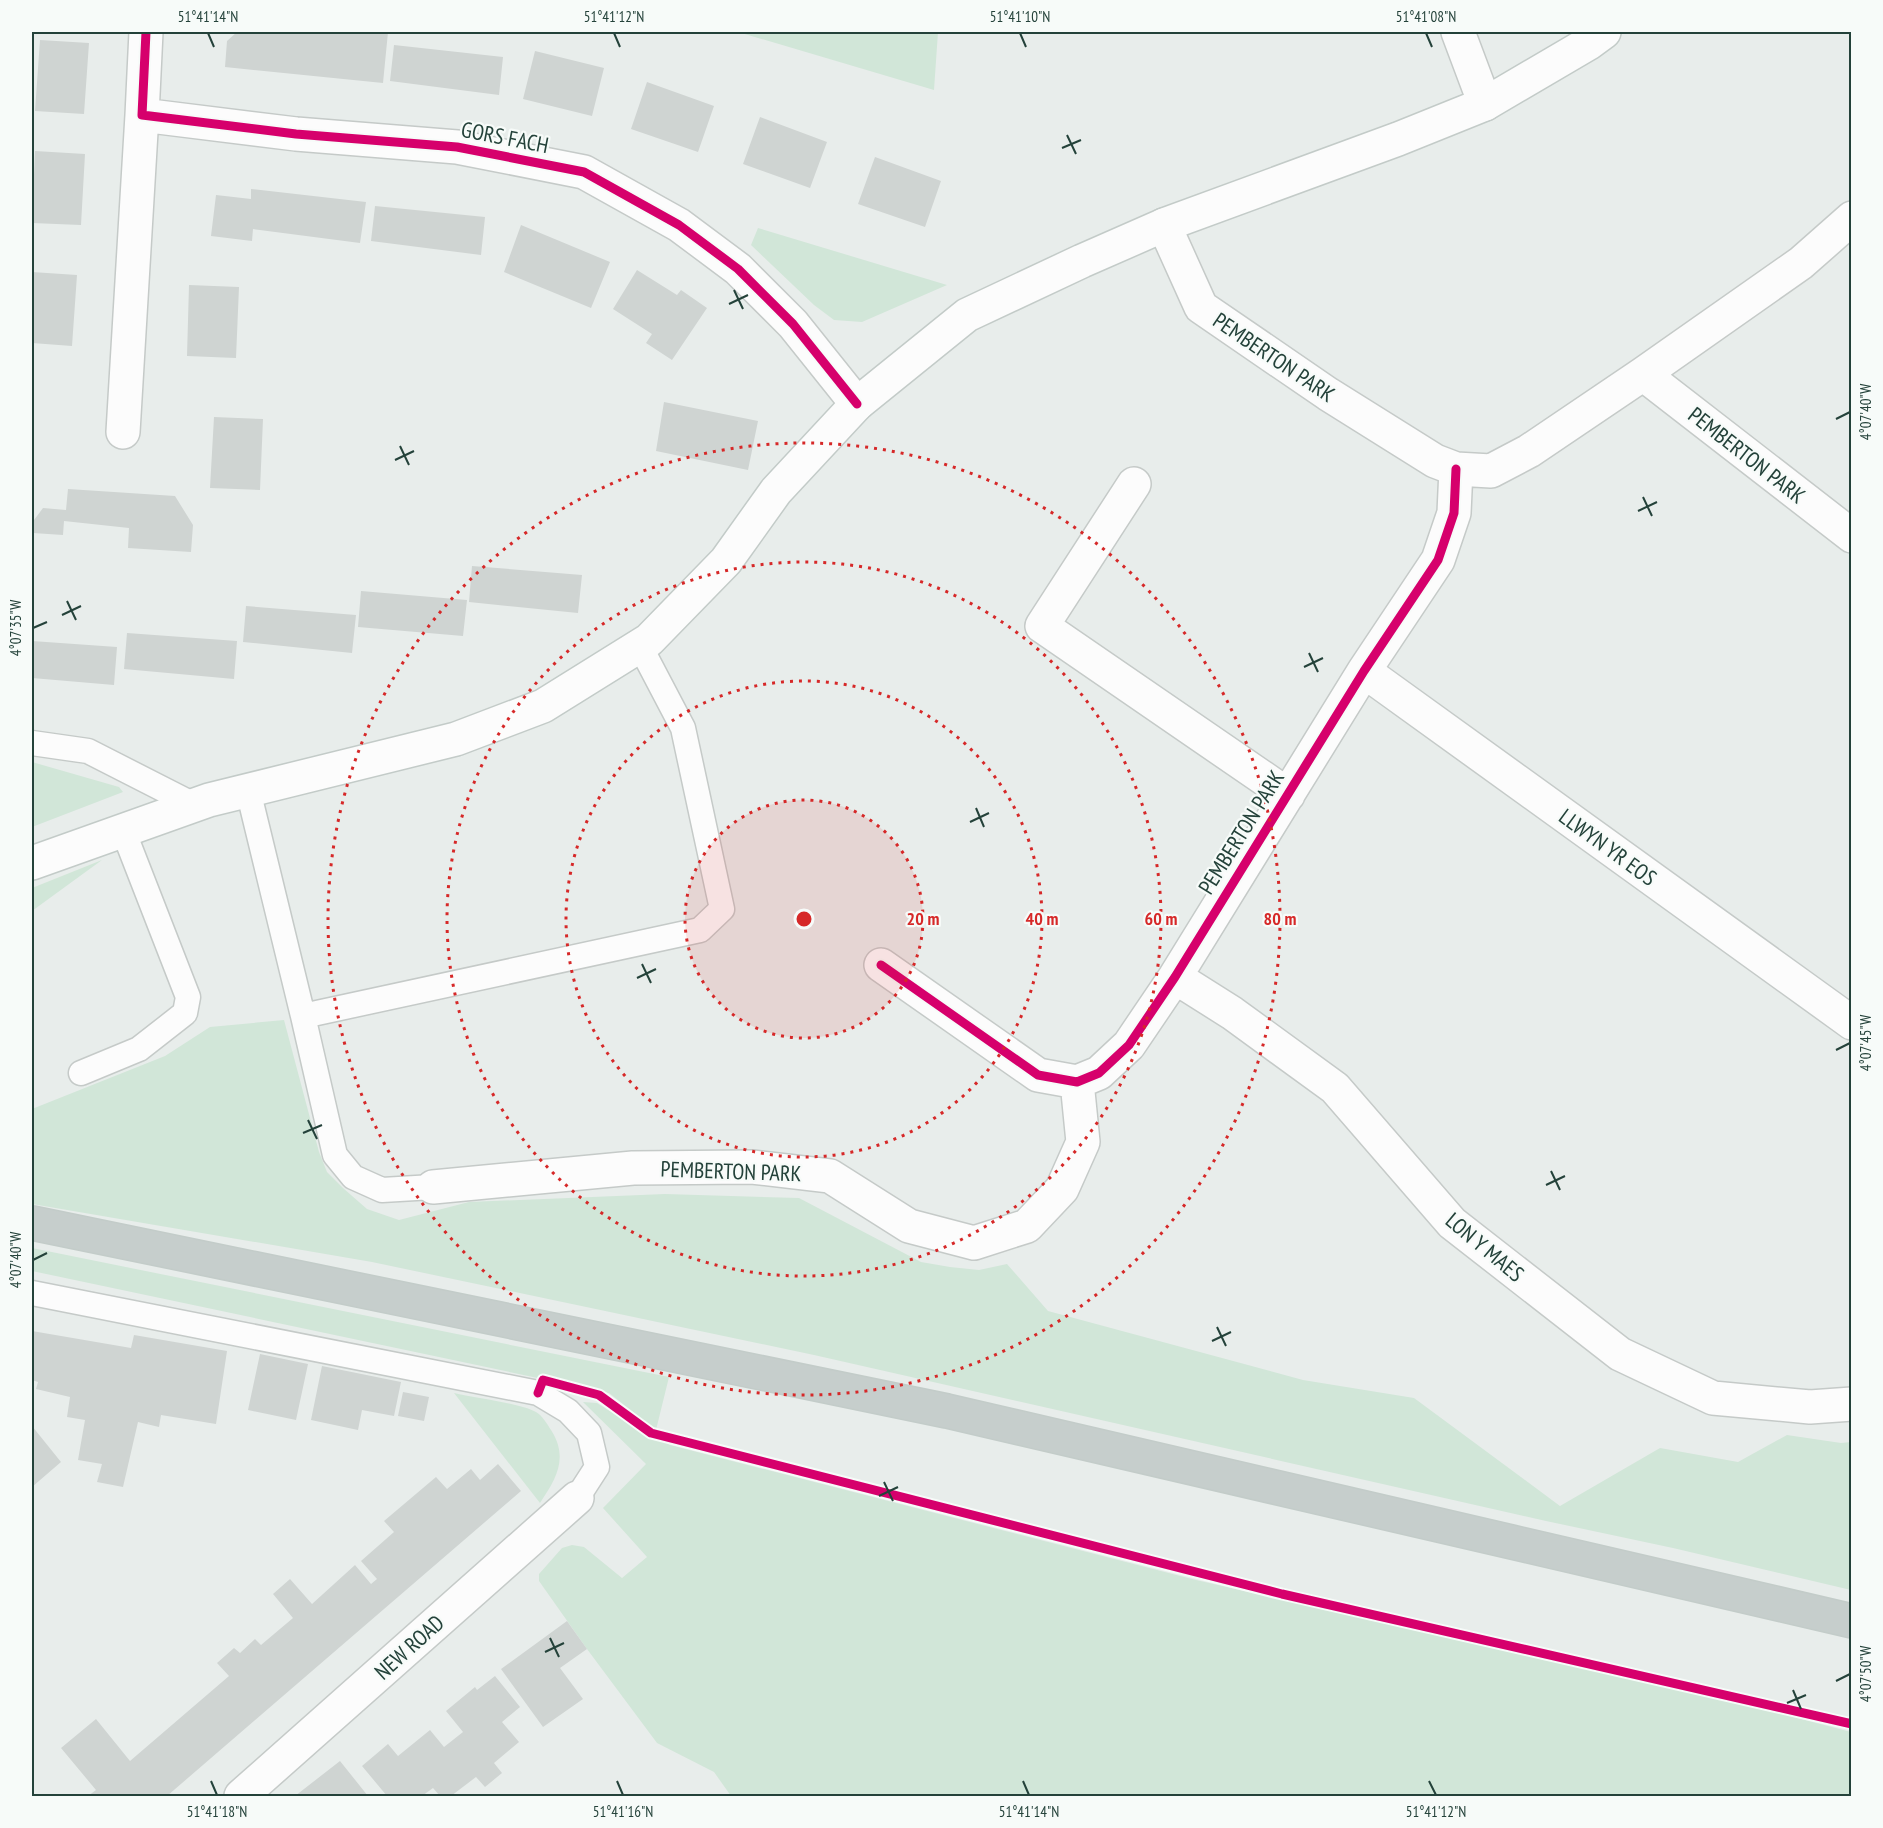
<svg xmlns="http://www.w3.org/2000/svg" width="1883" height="1828" font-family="'PT Sans Narrow',sans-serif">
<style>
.green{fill:#d1e6d8}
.building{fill:#cfd4d2}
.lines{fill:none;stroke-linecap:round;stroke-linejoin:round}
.service-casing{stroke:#c5cac8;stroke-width:27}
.minor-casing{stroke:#c5cac8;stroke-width:36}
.secondary-casing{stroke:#c3cbc8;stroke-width:36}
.trunk-casing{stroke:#c3ccc9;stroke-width:36}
.service{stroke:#fcfcfc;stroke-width:24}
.minor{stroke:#fcfcfc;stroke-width:33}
.secondary{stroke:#fcfcfc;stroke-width:33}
.trunk{stroke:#c6cecc;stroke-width:33}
.cycleway-casing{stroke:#f7fbf9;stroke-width:13}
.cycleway{stroke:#d6006c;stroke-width:9}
.ticks{fill:none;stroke:#24423a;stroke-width:2}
.ring{fill:none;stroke:#d62828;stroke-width:3;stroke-dasharray:3 6}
.labels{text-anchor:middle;stroke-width:4.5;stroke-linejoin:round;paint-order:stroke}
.street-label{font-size:22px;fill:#24423a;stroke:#f7fbf9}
.centre{fill:#d62828;stroke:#f7fbf9;stroke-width:3}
.ring-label{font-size:18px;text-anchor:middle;font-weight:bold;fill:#d62828;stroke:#f7fbf9;stroke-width:4.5;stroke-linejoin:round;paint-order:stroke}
.neatline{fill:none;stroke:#24423a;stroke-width:2}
.ticks-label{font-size:15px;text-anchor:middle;fill:#24423a}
</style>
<rect width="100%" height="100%" fill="#e8edeb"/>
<path class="green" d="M 738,32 L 938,32 L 934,90 Z
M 758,228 L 947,285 L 862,322 L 834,320 L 814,305 L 751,245 Z
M 32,762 L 119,787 L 123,792 L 32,827 Z
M 102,860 L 32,911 L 32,888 Z
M 284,1020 L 319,1152 L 327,1172 L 343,1188 L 367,1209 L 399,1220 L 469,1202 L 665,1194 L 799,1198 L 921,1262 L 950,1267 L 979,1270 L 1007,1264 L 1048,1311 L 1303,1380 L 1414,1398 L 1560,1506 L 1660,1448 L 1738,1462 L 1787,1435 L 1841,1443 L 1851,1442 L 1851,1590 L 1673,1548 L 1546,1521 L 814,1355 L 372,1262 L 32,1204 L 32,1109 L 165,1056 L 210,1027 Z
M 32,1248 L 669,1377 L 656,1430 L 609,1393 L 32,1271 Z
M 454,1393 C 475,1398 519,1403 536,1412 C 542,1415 547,1424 551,1430 C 569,1458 556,1479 540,1503 Z
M 583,1402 L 597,1403 L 637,1428 L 670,1445 L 1196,1580 L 1778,1713 L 1851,1732 L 1851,1796 L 731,1796 L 714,1772 L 657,1743 L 587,1649 L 539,1581 L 539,1574 L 562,1548 L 572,1545 L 584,1547 L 622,1578 L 647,1557 L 603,1508 L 646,1464 Z"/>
<path class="building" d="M 237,32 L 388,32 L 383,83 L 225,67 L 227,41 Z
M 40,40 L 89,43 L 84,114 L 35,111 Z
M 394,45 L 503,57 L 499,95 L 390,81 Z
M 535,51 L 604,68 L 592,116 L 523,99 Z
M 647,82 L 714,106 L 698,152 L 631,129 Z
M 760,117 L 827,142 L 810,188 L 743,164 Z
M 35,151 L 85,154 L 81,225 L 32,223 Z
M 875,157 L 941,181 L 925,227 L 858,204 Z
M 251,189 L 366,202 L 360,243 L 253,229 L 252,241 L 211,236 L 216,195 L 251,199 Z
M 375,206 L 485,217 L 481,255 L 371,241 Z
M 521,225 L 610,262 L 591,308 L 504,272 Z
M 637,270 L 677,295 L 681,290 L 707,308 L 672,360 L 646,343 L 652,334 L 613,309 Z
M 32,272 L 77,275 L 72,346 L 32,343 Z
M 189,285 L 239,287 L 236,358 L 187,356 Z
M 664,402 L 758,421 L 748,470 L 656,451 Z
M 214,417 L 263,419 L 260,490 L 210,488 Z
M 68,489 L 175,496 L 193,525 L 191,552 L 128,548 L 129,528 L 64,521 L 63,535 L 33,533 L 34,520 L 43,508 L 66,510 Z
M 472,566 L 582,575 L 578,613 L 469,602 Z
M 361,591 L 467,600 L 463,636 L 358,627 Z
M 246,606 L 356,615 L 352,653 L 243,642 Z
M 127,633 L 237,641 L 234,679 L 124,669 Z
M 32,641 L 117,647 L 114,685 L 32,678 Z
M 32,1331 L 131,1348 L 134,1335 L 227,1351 L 216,1424 L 161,1415 L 159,1427 L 138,1422 L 123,1487 L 97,1482 L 102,1464 L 78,1460 L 85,1420 L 67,1417 L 70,1397 L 36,1389 L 38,1382 L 32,1380 Z
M 260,1354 L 308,1364 L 296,1420 L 248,1410 Z
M 322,1366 L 401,1382 L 394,1416 L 362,1410 L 358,1430 L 311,1420 Z
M 403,1392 L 429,1397 L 424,1421 L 398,1416 Z
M 32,1426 L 61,1462 L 32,1487 Z
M 498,1464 L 521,1491 L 167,1796 L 88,1796 L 96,1790 L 61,1748 L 96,1719 L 130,1761 L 229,1676 L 217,1663 L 234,1648 L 240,1653 L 255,1639 L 261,1645 L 293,1618 L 273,1594 L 290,1579 L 312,1604 L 355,1565 L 371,1584 L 377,1579 L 361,1561 L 394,1532 L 384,1521 L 436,1477 L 447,1489 L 471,1469 L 480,1480 Z
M 567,1621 L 587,1649 L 560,1668 L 583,1699 L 543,1727 L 501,1669 Z
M 495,1676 L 520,1707 L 502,1722 L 519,1742 L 494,1763 L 502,1773 L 485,1787 L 476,1777 L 451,1796 L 440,1796 L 433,1788 L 422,1796 L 387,1796 L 362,1766 L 388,1744 L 398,1756 L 430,1730 L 444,1747 L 463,1732 L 446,1711 L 475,1687 L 477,1690 Z
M 340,1761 L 368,1796 L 295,1796 Z"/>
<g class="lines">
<g class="service-casing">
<path id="service" d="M 32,743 L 88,751 L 194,805
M 248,790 L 303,1016 L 335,1155 L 353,1177 L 382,1190 L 433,1187
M 303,1016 L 700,930 L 722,909 L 683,728 L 640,646
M 81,1073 L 139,1049 L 185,1013 L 188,997 L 123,830
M 32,1293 L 538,1393 L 568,1411 L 589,1433 L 597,1467 L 577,1498"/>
</g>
<g class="minor-casing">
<path id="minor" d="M 146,32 L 142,115 L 296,134 L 457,147 L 584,172 L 679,225 L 738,269 L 793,324 L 857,404
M 1458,32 L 1485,104
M 1164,225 L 1201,307 L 1328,394 L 1435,461 L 1456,469 L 1491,471 L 1529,451 L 1643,374 L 1801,263 L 1852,218
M 1643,374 L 1852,536
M 123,432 L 142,115
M 1134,484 L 1042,626 L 1288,795
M 1364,671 L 1852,1023
M 881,965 L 1038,1075 L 1077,1082 L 1099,1073 L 1129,1045 L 1175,977 L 1364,671 L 1438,560 L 1454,513 L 1456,469
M 1175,977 L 1232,1013 L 1335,1088 L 1452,1223 L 1620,1354 L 1713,1398 L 1810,1407 L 1852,1404
M 433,1187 L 633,1168 L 752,1167 L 830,1176 L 909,1226 L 974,1243 L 1027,1226 L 1062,1189 L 1083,1142 L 1077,1082
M 241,1796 L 577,1498"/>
</g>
<g class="secondary-casing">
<path id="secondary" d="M 32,863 L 209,800 L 456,739 L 543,706 L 649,640 L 726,561 L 776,491 L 857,404 L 967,315 L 1082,261 L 1164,225 L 1398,139 L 1485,104 L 1589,43 L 1604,32"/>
</g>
<g class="trunk-casing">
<path id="trunk" d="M 32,1223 L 947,1411 L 1852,1621"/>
</g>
<use href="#service" class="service"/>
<use href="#minor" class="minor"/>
<use href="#secondary" class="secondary"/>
<use href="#trunk" class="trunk"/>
<g class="cycleway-casing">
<path id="cycleway" d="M 146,32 L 142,115 L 296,134 L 457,147 L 584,172 L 679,225 L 738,269 L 793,324 L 857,404
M 881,965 L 1038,1075 L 1077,1082 L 1099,1073 L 1129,1045 L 1175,977 L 1364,671 L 1438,560 L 1454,513 L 1456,469
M 538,1393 L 543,1380 L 599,1395 L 651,1433 L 1282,1594 L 1852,1724"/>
</g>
<use href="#cycleway" class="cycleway"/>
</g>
<path class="ticks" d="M 208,33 L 214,47M 614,33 L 620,47M 1020,33 L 1026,47M 1426,33 L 1432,47M 1067,135 L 1076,154M 1062,148 L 1081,140M 734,290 L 743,309M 729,304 L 748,295M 1836,419 L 1850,412M 400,446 L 409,465M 395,460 L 414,451M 1643,497 L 1652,516M 1638,511 L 1657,502M 67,601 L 76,620M 62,615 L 81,606M 33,628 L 47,622M 1309,653 L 1318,672M 1304,667 L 1323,658M 976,808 L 984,827M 970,822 L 989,813M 642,964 L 651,983M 637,978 L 656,969M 1836,1050 L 1850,1043M 308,1120 L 317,1139M 303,1133 L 322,1125M 1551,1171 L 1560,1190M 1546,1185 L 1565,1176M 33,1260 L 47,1253M 1217,1327 L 1226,1346M 1212,1341 L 1231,1332M 884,1482 L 893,1501M 879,1496 L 898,1487M 550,1638 L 559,1657M 545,1652 L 564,1643M 1836,1681 L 1850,1674M 1793,1690 L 1801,1709M 1787,1703 L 1806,1695M 211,1781 L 217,1795M 617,1781 L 623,1795M 1023,1781 L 1029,1795M 1429,1781 L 1436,1795"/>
<circle cx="804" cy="919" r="119" fill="#d62828" fill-opacity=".12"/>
<g class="ring">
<circle cx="804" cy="919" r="119"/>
<circle cx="804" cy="919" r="238"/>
<circle cx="804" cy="919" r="357"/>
<circle cx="804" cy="919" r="476"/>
</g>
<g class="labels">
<g class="street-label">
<text transform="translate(505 137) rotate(11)" y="8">GORS FACH</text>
<text transform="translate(1274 357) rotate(34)" y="8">PEMBERTON PARK</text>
<text transform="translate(1747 455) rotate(38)" y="8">PEMBERTON PARK</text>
<text transform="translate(1241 832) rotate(-58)" y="8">PEMBERTON PARK</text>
<text transform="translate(1608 847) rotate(36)" y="8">LLWYN YR EOS</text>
<text transform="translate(731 1171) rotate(2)" y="8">PEMBERTON PARK</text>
<text transform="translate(1485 1247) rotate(40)" y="8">LON Y MAES</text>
<text transform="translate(409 1647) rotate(-42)" y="8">NEW ROAD</text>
</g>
</g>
<circle cx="804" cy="919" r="9" class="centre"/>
<g class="ring-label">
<text x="923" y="925">20 m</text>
<text x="1042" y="925">40 m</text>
<text x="1161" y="925">60 m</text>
<text x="1280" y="925">80 m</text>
</g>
<rect width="1883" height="1828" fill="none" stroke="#f7fbf9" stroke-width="66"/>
<rect x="33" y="33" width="1817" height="1762" class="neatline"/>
<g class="ticks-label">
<text x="208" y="22">51°41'14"N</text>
<text x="614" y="22">51°41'12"N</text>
<text x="1020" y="22">51°41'10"N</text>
<text x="1426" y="22">51°41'08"N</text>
<text transform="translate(1866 412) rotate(-90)" y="5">4°07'40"W</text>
<text transform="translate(16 628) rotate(-90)" y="5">4°07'35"W</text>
<text transform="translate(1866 1043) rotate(-90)" y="5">4°07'45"W</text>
<text transform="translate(16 1260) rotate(-90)" y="5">4°07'40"W</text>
<text transform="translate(1866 1674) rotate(-90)" y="5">4°07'50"W</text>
<text x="217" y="1817">51°41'18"N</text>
<text x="623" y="1817">51°41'16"N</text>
<text x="1029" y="1817">51°41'14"N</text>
<text x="1436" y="1817">51°41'12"N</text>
</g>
</svg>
